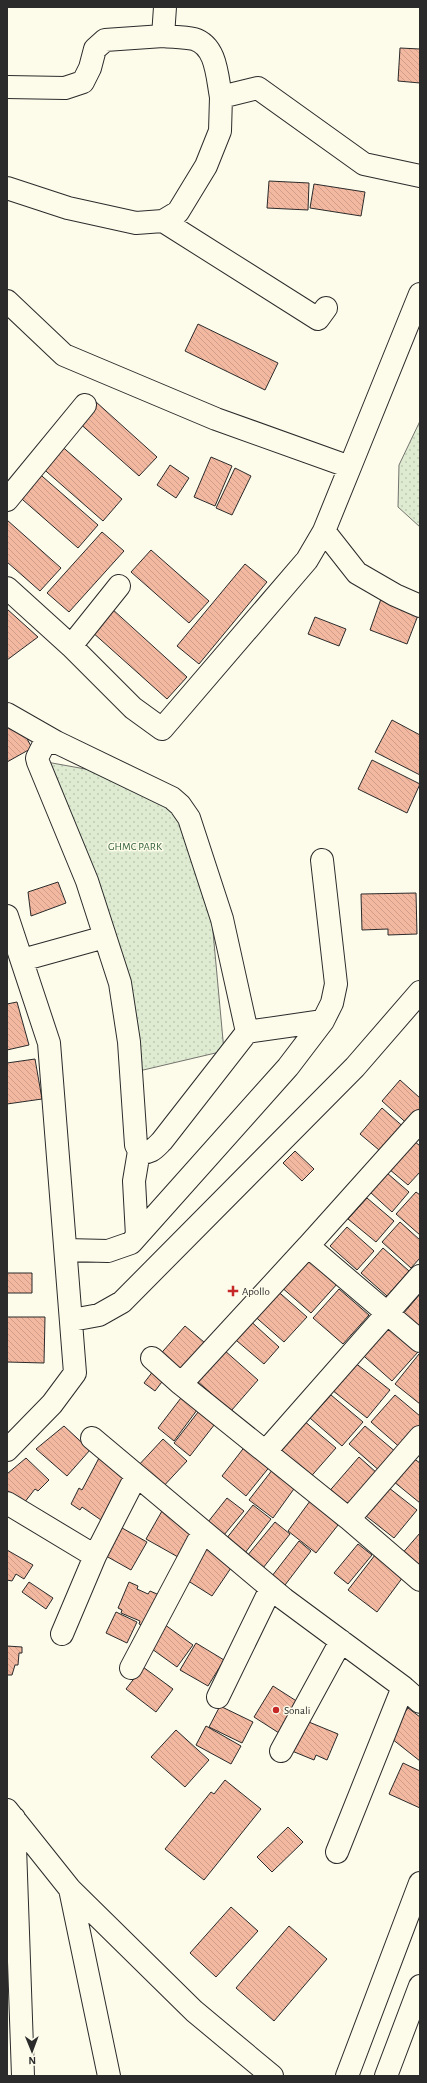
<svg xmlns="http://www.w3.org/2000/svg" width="427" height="2083" font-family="'Alegreya Sans',sans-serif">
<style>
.grass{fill:url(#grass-dots);stroke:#74746e}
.building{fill:url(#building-back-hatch);stroke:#2b2b2b}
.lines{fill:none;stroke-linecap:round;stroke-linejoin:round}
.minor-casing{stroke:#2b2b2b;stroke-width:24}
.minor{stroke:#fdfbea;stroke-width:22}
.poi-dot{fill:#c62828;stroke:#fdfbea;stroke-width:1.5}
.labels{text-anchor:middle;stroke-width:3;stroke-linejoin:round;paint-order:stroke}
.park-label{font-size:11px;fill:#34623c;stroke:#fdfbea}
.poi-label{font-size:11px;fill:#2b2b2b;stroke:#fdfbea;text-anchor:start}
</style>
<defs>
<pattern id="grass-dots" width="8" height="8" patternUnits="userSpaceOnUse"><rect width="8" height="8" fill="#deebd1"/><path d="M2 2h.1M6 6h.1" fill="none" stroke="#bfcab4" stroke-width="1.8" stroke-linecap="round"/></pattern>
<pattern id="building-back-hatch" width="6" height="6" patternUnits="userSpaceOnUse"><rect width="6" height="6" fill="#f2b8a0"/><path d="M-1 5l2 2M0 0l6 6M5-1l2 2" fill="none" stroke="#d09e8a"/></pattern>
</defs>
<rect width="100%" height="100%" fill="#fdfbea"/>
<path class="grass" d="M 420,421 L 420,527 L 398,507 L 399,465 Z
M 41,761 L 113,774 L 178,811 L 211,910 L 224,1051 L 139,1071 Z"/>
<path class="building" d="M 400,48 L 420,49 L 420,83 L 398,81 Z
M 269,181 L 309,183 L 308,210 L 267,208 Z
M 314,184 L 365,192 L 361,216 L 310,208 Z
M 198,324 L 278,363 L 265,390 L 185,351 Z
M 95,401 L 157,457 L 139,476 L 77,421 Z
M 58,443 L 122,499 L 103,521 L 39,465 Z
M 211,457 L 232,466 L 215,506 L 194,497 Z
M 170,465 L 189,478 L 176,498 L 157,485 Z
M 235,468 L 251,476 L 232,515 L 216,508 Z
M 35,470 L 98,525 L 78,548 L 15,493 Z
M 7,520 L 61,568 L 40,591 L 7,562 Z
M 102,532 L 124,551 L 69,612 L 47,593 Z
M 151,550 L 209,601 L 189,623 L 131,572 Z
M 245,564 L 267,582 L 199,664 L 177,646 Z
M 382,596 L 420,610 L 407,644 L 370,630 Z
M 111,608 L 187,677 L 167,699 L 91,631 Z
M 7,609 L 38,637 L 7,660 Z
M 315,617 L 346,629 L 339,646 L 308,634 Z
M 17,720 L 32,748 L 7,762 L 7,725 Z
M 392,720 L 420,735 L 420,775 L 375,752 Z
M 372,760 L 420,784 L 407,813 L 358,789 Z
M 58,882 L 66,903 L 31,916 L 28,892 Z
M 416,893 L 417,934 L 388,935 L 388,929 L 362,930 L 361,894 Z
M 17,1002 L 29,1045 L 7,1050 L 7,1004 Z
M 35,1059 L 42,1099 L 7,1104 L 7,1063 Z
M 400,1080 L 420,1098 L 420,1119 L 412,1128 L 382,1101 Z
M 382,1108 L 407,1130 L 385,1155 L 360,1134 Z
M 413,1140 L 420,1146 L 420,1172 L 408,1185 L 389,1169 Z
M 295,1151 L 314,1169 L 302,1181 L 283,1163 Z
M 387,1173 L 409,1192 L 392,1212 L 370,1192 Z
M 416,1192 L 420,1195 L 420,1235 L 396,1214 Z
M 367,1198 L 394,1221 L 376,1242 L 348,1219 Z
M 400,1222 L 420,1240 L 420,1258 L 411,1268 L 382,1242 Z
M 347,1227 L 374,1251 L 357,1270 L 330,1246 Z
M 383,1248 L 409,1271 L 387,1296 L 361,1273 Z
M 307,1256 L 338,1283 L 311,1313 L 280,1286 Z
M 7,1273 L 32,1273 L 32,1293 L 7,1293 Z
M 273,1287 L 307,1317 L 284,1342 L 251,1313 Z
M 339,1289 L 369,1315 L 343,1344 L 313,1318 Z
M 420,1294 L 420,1329 L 403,1314 Z
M 7,1317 L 45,1317 L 44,1363 L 7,1362 Z
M 246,1317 L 279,1347 L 264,1364 L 230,1335 Z
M 383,1321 L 418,1352 L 392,1381 L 357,1350 Z
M 185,1326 L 211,1348 L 183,1380 L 157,1358 Z
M 224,1350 L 258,1380 L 231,1411 L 197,1381 Z
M 419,1354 L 420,1355 L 420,1404 L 395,1384 Z
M 354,1362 L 390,1390 L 367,1418 L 332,1390 Z
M 157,1366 L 168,1374 L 155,1391 L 144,1383 Z
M 184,1394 L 200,1406 L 174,1441 L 158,1428 Z
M 331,1395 L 363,1422 L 342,1446 L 310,1418 Z
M 395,1395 L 420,1416 L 420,1431 L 403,1450 L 371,1422 Z
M 202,1407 L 218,1420 L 190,1456 L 174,1443 Z
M 303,1420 L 336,1448 L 307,1481 L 275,1453 Z
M 64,1426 L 90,1450 L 67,1476 L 36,1449 Z
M 365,1426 L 397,1453 L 381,1472 L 349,1444 Z
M 163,1439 L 187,1461 L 160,1490 L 136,1468 Z
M 246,1445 L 271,1465 L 246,1496 L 222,1476 Z
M 359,1457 L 377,1473 L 343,1511 L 326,1495 Z
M 26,1458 L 49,1480 L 38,1491 L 35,1489 L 24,1503 L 7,1491 L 7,1474 Z
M 99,1458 L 127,1479 L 104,1522 L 82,1507 L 80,1510 L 71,1504 L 79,1488 L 82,1490 Z
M 413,1458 L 420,1463 L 420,1503 L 393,1481 Z
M 273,1469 L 296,1486 L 273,1518 L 249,1500 Z
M 384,1484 L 417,1510 L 394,1538 L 361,1512 Z
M 313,1497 L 342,1520 L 316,1553 L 288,1531 Z
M 227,1498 L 244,1511 L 224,1535 L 208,1522 Z
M 253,1505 L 271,1519 L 245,1553 L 226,1539 Z
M 162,1511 L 194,1529 L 178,1557 L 146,1539 Z
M 275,1522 L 290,1534 L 263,1568 L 247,1556 Z
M 115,1524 L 147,1542 L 131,1570 L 99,1552 Z
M 420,1533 L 420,1574 L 400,1556 Z
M 299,1541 L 311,1551 L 285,1585 L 272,1576 Z
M 358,1544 L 372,1555 L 348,1584 L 334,1573 Z
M 203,1545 L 233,1565 L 212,1596 L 182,1577 Z
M 7,1550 L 33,1565 L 24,1579 L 16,1574 L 12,1581 L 7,1580 Z
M 375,1555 L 403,1577 L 377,1612 L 348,1590 Z
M 29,1582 L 53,1598 L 46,1609 L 22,1592 Z
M 129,1582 L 138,1586 L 137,1589 L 148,1594 L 150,1591 L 164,1597 L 151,1629 L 139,1624 L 140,1621 L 121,1613 L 122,1610 L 118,1608 Z
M 116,1612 L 137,1622 L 127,1643 L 106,1633 Z
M 161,1622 L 193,1645 L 177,1667 L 145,1644 Z
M 196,1643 L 224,1660 L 208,1686 L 180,1670 Z
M 7,1646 L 22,1647 L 22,1653 L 19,1653 L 18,1665 L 15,1665 L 12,1675 L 7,1675 Z
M 143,1667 L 173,1689 L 156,1712 L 126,1689 Z
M 273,1686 L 298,1702 L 279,1733 L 254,1717 Z
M 220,1706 L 253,1722 L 242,1743 L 209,1727 Z
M 408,1708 L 420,1717 L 420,1761 L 387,1735 Z
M 304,1720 L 338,1734 L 327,1760 L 316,1755 L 314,1760 L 292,1751 Z
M 206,1726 L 241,1746 L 231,1764 L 196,1745 Z
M 176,1730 L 209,1760 L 185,1787 L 151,1757 Z
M 403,1763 L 420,1771 L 420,1808 L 389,1794 Z
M 225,1780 L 261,1809 L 204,1880 L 165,1849 L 211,1792 L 214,1794 Z
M 288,1827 L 303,1842 L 272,1872 L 257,1857 Z
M 231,1907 L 258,1931 L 216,1977 L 190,1953 Z
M 289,1926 L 327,1959 L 274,2021 L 236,1988 Z"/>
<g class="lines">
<g class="minor-casing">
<path id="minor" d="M 163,36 C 173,37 184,37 194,39 C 217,46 217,77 221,97 L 258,88 L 364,164 L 420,176
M 7,87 L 65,88 L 83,82 L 90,68 L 95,49 L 105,40 L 163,36 L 165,7
M 7,188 L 68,208 L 136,223 L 163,221 L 178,212 L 206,166 L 220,131 L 221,97
M 163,221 L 318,319 L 326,308
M 7,301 L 64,355 L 216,419 L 350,467 L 420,294
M 7,500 L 85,405
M 324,531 L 357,573 L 395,595 L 420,606
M 7,588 L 71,646 L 133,708 L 162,729 L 307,560 L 324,531 L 350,467
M 71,646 L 119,586
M 7,714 L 56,742
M 7,916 L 49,1043 L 75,1373 L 52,1404 L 7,1450
M 22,960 L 105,937
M 247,1032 L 222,919 L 189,818 L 180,805 L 172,798 L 56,742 L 44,744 L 37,758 L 38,762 L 87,881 L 120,983 L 129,1042 L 136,1145 L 139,1151 C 150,1155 155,1148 162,1141 L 247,1032 L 323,1021
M 420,1121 L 308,1246 L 420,1341
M 137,1236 L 134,1181 L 139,1151
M 66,1250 L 108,1251 L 131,1243 L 288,1067 L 323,1021 L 332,1003 L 336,984 L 322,860
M 72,1320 L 99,1315 L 122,1302 L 355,1067 L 420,992
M 152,1358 L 181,1384 L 349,1519 L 420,1580
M 181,1384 L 308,1246
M 92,1438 L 284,1599 L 403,1687 L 420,1702
M 266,1451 L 420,1276
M 7,1503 L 95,1556
M 349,1519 L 420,1437
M 62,1634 L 95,1556 L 136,1476
M 131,1668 L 203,1532
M 218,1697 L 271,1588
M 281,1751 L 341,1641
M 7,1810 L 70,1889 L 194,2011 L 272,2076
M 14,1818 L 23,2076
M 337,1852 L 403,1687
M 70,1889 L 109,2076
M 347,2076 L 420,1883
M 386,2076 L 420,1986"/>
</g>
<use href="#minor" class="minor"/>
</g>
<g class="poi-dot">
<path d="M231 1285h4v4h4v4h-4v4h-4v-4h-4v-4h4z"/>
<circle cx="276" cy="1710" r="4"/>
</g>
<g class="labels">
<g class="park-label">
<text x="135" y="850">GHMC PARK</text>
</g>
<g class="poi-label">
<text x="242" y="1295">Apollo</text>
<text x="284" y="1714">Sonali</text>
</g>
</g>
<rect width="427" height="2083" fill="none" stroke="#2b2b2b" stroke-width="16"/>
<g transform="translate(32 2051) rotate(179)" stroke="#fdfbea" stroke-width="3" paint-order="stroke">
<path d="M0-3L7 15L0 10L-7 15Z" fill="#2b2b2b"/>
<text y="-6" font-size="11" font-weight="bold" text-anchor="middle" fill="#2b2b2b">N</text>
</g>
</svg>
